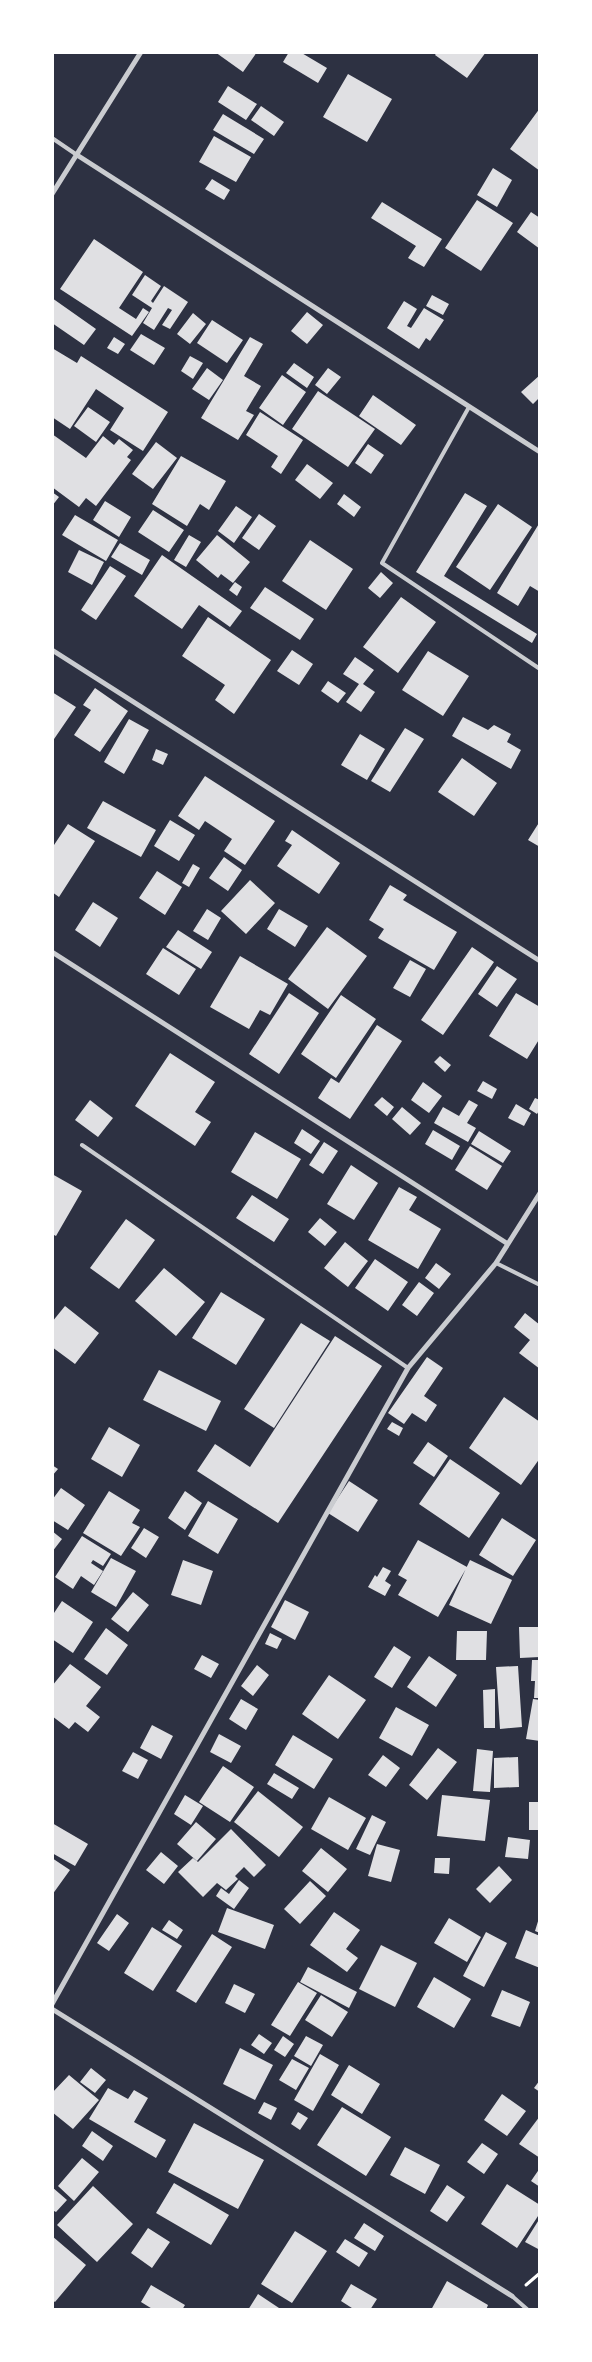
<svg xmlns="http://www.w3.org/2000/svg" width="592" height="2362" font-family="Rubik,sans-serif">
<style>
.building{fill:#e0e0e3}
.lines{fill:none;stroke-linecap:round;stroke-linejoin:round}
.path{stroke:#fff;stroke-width:3}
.service{stroke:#caccd0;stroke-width:4}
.minor{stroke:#caccd0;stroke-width:5}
</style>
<rect width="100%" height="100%" fill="#2d3142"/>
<path class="building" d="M 215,52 L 257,52 L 243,72 Z
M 289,52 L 300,52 L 327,68 L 318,83 L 283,62 Z
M 437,52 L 486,52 L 467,78 L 435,55 Z
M 348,74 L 392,99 L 367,142 L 323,117 Z
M 228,86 L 257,104 L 246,120 L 218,102 Z
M 261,106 L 284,122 L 274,136 L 251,120 Z
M 540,108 L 540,171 L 510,149 Z
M 223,114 L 264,139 L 254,154 L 213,130 Z
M 214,136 L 251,157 L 236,182 L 199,162 Z
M 493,168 L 512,180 L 497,207 L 477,195 Z
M 212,179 L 230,190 L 224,200 L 205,189 Z
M 477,200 L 513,223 L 481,271 L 445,248 Z
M 382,202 L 442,239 L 424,267 L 408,258 L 416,246 L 371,218 Z
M 531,212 L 540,218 L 540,249 L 517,232 Z
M 94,239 L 143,272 L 119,308 L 136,319 L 143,308 L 149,312 L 132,336 L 60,289 Z
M 145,275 L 161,286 L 151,301 L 153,303 L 164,286 L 188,302 L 170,329 L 162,325 L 172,310 L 168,308 L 154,330 L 143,323 L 152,308 L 132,295 Z
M 432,295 L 449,304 L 443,315 L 426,306 Z
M 52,298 L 96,329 L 84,345 L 52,323 Z
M 404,301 L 417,309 L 407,326 L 411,328 L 424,308 L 444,320 L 430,341 L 426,338 L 419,349 L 387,328 Z
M 307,312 L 323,325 L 307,344 L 291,331 Z
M 193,313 L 206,324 L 190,344 L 177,334 Z
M 212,320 L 243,340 L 227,363 L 197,343 Z
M 141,334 L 165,348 L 154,365 L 130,350 Z
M 114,337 L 125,344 L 118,354 L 107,348 Z
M 250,337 L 263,344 L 244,376 L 261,386 L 246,411 L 254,415 L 238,440 L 201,418 Z
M 52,348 L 77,363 L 81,356 L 168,412 L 143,451 L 110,430 L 124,408 L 96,389 L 70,429 L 52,417 Z
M 190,356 L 203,363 L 193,379 L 181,371 Z
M 294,363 L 314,377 L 307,388 L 286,373 Z
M 207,368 L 223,380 L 209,400 L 192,389 Z
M 328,368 L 341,377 L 327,394 L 315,385 Z
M 282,375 L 306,392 L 283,425 L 259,408 Z
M 540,375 L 540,397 L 533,404 L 521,392 Z
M 318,391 L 375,429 L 348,467 L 292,429 Z
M 373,395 L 416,425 L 401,445 L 359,416 Z
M 88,407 L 110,422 L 96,442 L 74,426 Z
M 260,412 L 303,440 L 281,474 L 271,467 L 278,456 L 246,435 Z
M 52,434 L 86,458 L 103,436 L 114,445 L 119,439 L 133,450 L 127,457 L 131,460 L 96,506 L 86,498 L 79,507 L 52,487 Z
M 156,442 L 177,458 L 153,489 L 132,474 Z
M 368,444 L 384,455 L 371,474 L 355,463 Z
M 181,456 L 226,481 L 209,510 L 200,504 L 187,526 L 152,504 Z
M 307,464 L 333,483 L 320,499 L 295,480 Z
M 52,492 L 59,497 L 52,506 Z
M 465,493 L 487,506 L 444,576 L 537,634 L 532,643 L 416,572 Z
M 344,494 L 361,507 L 354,517 L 337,504 Z
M 105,501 L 131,517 L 119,537 L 93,520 Z
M 498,504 L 532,527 L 490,590 L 456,567 Z
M 236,506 L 252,517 L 234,543 L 218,531 Z
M 153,510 L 184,530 L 169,552 L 138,532 Z
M 259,514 L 276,526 L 259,550 L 242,538 Z
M 75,515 L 118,540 L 106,561 L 62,535 Z
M 540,522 L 540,592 L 530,586 L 518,606 L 497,593 Z
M 189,535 L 201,542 L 186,567 L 174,560 Z
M 217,535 L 250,562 L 233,583 L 221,574 L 218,578 L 196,560 Z
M 310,540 L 353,569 L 326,610 L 282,581 Z
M 120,543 L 150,560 L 142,575 L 111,557 Z
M 79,550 L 104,562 L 92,585 L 68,572 Z
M 162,555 L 242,611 L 230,627 L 199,605 L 182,629 L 134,596 Z
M 110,566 L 126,576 L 96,620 L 81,610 Z
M 381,572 L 393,583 L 380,598 L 368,588 Z
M 235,582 L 242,587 L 237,596 L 229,590 Z
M 265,587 L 314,619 L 300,640 L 250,608 Z
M 401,597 L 436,622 L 398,673 L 363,647 Z
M 208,617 L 271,660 L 234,714 L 215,700 L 225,685 L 182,656 Z
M 292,650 L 313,664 L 299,685 L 277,671 Z
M 428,651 L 469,676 L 443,716 L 402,690 Z
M 355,657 L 374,670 L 363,684 L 375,692 L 361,712 L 346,702 L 359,684 L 343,674 Z
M 328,681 L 346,693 L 338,703 L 321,691 Z
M 95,688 L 128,711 L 100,752 L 74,735 L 91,710 L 83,705 Z
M 52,692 L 76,707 L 52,742 Z
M 463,717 L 488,730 L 494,725 L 511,734 L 507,742 L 521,750 L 511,769 L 452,736 Z
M 129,719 L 149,730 L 124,774 L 104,762 Z
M 405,728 L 424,739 L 390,792 L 371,781 Z
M 360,734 L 385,749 L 367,780 L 341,765 Z
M 156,749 L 168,754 L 163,765 L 152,760 Z
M 462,758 L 497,783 L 474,816 L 438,792 Z
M 205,776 L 275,821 L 245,865 L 224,851 L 232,839 L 205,821 L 199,830 L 178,816 Z
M 103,801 L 156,830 L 141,857 L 87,828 Z
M 170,820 L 195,835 L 179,861 L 154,846 Z
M 540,821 L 540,847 L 528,840 Z
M 68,824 L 95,841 L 59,897 L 52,892 L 52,848 Z
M 292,830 L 340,863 L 319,894 L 277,866 L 292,845 L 285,841 Z
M 224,857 L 242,870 L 228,891 L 209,878 Z
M 193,864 L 200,868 L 189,887 L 182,883 Z
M 157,871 L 182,887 L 165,915 L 139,898 Z
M 250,880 L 275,903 L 246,934 L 221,911 Z
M 390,885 L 407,895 L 403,900 L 457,932 L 434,970 L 378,938 L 384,929 L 369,920 Z
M 93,902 L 118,918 L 100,947 L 75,930 Z
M 207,909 L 221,918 L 208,940 L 193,931 Z
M 279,909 L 308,926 L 295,947 L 267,929 Z
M 327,927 L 367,956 L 328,1009 L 288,979 Z
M 178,930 L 212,952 L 201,969 L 166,947 Z
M 472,947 L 494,962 L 443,1035 L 421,1020 Z
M 163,948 L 196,969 L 179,995 L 146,974 Z
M 240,956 L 288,984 L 270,1015 L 260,1010 L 249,1029 L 210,1007 Z
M 410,960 L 426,969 L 410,997 L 393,988 Z
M 497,966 L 517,979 L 497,1007 L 478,994 Z
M 289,993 L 319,1013 L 279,1074 L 249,1054 Z
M 516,993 L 540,1007 L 540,1038 L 527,1059 L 489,1036 Z
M 341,995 L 376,1019 L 336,1078 L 301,1054 Z
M 377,1025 L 402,1041 L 350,1119 L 318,1098 L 331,1078 L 339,1083 Z
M 170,1053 L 215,1082 L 195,1112 L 211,1122 L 195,1146 L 135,1106 Z
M 440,1056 L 451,1065 L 445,1072 L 434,1062 Z
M 483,1081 L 497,1089 L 492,1099 L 477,1091 Z
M 423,1082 L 442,1096 L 429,1113 L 411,1100 Z
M 382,1097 L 394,1107 L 387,1116 L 374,1105 Z
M 535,1098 L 540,1100 L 540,1109 L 537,1114 L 529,1109 Z
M 90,1100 L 113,1118 L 98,1137 L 75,1120 Z
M 469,1100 L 478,1105 L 467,1123 L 476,1128 L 468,1142 L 434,1123 L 443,1107 L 459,1116 Z
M 516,1104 L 531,1113 L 524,1126 L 508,1118 Z
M 402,1107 L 421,1123 L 410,1135 L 392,1119 Z
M 302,1129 L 320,1141 L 311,1154 L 294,1143 Z
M 433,1130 L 460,1146 L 452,1160 L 425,1144 Z
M 479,1131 L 511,1151 L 503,1163 L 471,1144 Z
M 255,1132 L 301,1159 L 277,1199 L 231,1172 Z
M 324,1142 L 338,1151 L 323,1174 L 309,1165 Z
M 470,1146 L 502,1166 L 487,1190 L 455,1170 Z
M 351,1165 L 378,1183 L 354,1220 L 327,1204 Z
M 52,1174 L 82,1191 L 56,1236 L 52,1234 Z
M 399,1187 L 417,1197 L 409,1210 L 441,1229 L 418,1269 L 368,1240 Z
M 252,1195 L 289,1219 L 274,1242 L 236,1218 Z
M 320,1218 L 337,1232 L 325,1246 L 308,1232 Z
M 126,1219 L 155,1240 L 119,1289 L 90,1268 Z
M 345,1242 L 368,1261 L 348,1287 L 324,1268 Z
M 375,1259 L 408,1282 L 388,1311 L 355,1288 Z
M 436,1263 L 451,1274 L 439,1289 L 425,1278 Z
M 164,1268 L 205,1302 L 176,1336 L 135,1301 Z
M 419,1282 L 434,1293 L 417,1316 L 402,1305 Z
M 221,1292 L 265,1319 L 236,1365 L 192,1338 Z
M 65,1306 L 99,1333 L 75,1364 L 52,1347 L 52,1322 Z
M 525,1313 L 540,1325 L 540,1369 L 519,1353 L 530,1340 L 514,1327 Z
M 301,1323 L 330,1341 L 274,1428 L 244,1409 Z
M 335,1336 L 382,1366 L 278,1523 L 197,1471 L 215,1444 L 250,1467 Z
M 427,1357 L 443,1368 L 424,1396 L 437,1405 L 426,1422 L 412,1413 L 404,1424 L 388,1413 Z
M 159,1370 L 221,1401 L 206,1431 L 143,1400 Z
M 504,1397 L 540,1422 L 540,1458 L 521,1485 L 469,1448 Z
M 392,1422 L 403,1428 L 399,1436 L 387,1429 Z
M 109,1427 L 140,1445 L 122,1477 L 91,1459 Z
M 428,1442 L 448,1456 L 434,1477 L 413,1463 Z
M 450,1459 L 500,1493 L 469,1538 L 419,1504 Z
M 52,1465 L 58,1469 L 52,1476 Z
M 349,1481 L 378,1500 L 358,1532 L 328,1513 Z
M 61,1488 L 85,1505 L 68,1530 L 52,1520 L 52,1500 Z
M 109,1491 L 140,1510 L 132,1523 L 140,1527 L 121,1556 L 83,1533 Z
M 185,1491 L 202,1503 L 185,1530 L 168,1518 Z
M 208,1501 L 238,1519 L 218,1554 L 188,1536 Z
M 502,1518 L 536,1540 L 513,1576 L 479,1555 Z
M 144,1528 L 159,1537 L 146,1558 L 131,1548 Z
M 52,1531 L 62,1539 L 52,1552 Z
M 82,1536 L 111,1554 L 103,1566 L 93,1560 L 91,1563 L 103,1571 L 94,1585 L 81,1576 L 73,1589 L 55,1577 Z
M 418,1540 L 467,1567 L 438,1617 L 398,1595 L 407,1580 L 398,1575 Z
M 111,1558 L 136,1571 L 116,1607 L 91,1592 Z
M 183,1560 L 213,1571 L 201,1605 L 171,1595 Z
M 470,1560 L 512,1580 L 491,1624 L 449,1605 Z
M 383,1567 L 391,1571 L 385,1581 L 391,1585 L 385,1596 L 368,1587 L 375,1575 L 377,1577 Z
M 133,1592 L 149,1605 L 128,1632 L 111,1619 Z
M 285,1600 L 309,1612 L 295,1640 L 271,1627 Z
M 62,1601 L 93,1622 L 73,1653 L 52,1639 L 52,1616 Z
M 519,1627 L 540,1627 L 540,1657 L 520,1658 Z
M 106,1628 L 128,1645 L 107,1675 L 84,1659 Z
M 457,1631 L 487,1631 L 486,1660 L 456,1660 Z
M 270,1633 L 282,1639 L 277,1649 L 265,1644 Z
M 394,1646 L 411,1657 L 392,1688 L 374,1677 Z
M 202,1655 L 219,1664 L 211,1678 L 194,1669 Z
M 429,1656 L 457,1675 L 436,1707 L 407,1687 Z
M 532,1660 L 540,1660 L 540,1698 L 534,1698 L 535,1681 L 531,1681 Z
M 70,1664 L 101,1687 L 86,1706 L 100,1717 L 88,1732 L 75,1722 L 69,1729 L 52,1716 L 52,1686 Z
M 257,1665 L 269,1675 L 253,1696 L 241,1686 Z
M 518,1666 L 522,1727 L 500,1729 L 496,1667 Z
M 329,1675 L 366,1700 L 338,1739 L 302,1714 Z
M 495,1689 L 495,1728 L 484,1728 L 483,1690 Z
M 241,1699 L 258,1709 L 246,1730 L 229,1719 Z
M 533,1699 L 540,1700 L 540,1741 L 526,1739 Z
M 396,1707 L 429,1725 L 412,1756 L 379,1738 Z
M 152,1725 L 173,1736 L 161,1759 L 140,1748 Z
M 219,1734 L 241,1746 L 231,1763 L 210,1752 Z
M 293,1735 L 333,1759 L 314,1789 L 275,1765 Z
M 438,1748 L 457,1762 L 427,1800 L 409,1785 Z
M 477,1749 L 493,1751 L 490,1792 L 473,1791 Z
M 133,1752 L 148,1760 L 138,1779 L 122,1771 Z
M 383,1755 L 400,1768 L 386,1787 L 368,1775 Z
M 518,1757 L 519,1787 L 494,1788 L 494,1758 Z
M 223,1766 L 254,1787 L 230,1822 L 199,1802 Z
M 274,1773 L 299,1788 L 292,1799 L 267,1784 Z
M 258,1791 L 303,1827 L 279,1857 L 234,1822 Z
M 185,1795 L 203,1806 L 191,1825 L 174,1814 Z
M 442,1795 L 490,1800 L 485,1841 L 437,1836 Z
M 329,1797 L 366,1818 L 348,1850 L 311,1829 Z
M 529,1802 L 540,1802 L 540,1830 L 529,1830 Z
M 372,1815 L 386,1822 L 370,1855 L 356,1849 Z
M 196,1822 L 216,1839 L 197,1861 L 177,1844 Z
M 52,1823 L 88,1844 L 75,1866 L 52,1853 Z
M 231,1829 L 266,1865 L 254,1877 L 244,1867 L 235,1876 L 238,1879 L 226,1890 L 217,1883 L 203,1897 L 178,1872 L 193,1858 L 198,1862 Z
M 508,1837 L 530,1840 L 528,1859 L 505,1857 Z
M 377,1844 L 400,1850 L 391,1882 L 368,1876 Z
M 321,1848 L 347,1869 L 328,1892 L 302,1871 Z
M 161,1852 L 178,1866 L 164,1884 L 146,1870 Z
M 52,1858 L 70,1870 L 52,1895 Z
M 435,1858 L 450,1858 L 449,1874 L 434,1873 Z
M 499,1866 L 512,1880 L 490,1903 L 476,1889 Z
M 239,1880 L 249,1888 L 234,1909 L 216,1896 L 221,1888 L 229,1894 Z
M 310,1881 L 326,1896 L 300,1924 L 284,1909 Z
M 227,1908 L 274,1925 L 265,1949 L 218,1932 Z
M 334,1912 L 360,1930 L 346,1949 L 358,1958 L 347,1972 L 310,1945 Z
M 117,1914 L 129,1923 L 109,1951 L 97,1943 Z
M 449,1918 L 481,1937 L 467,1962 L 434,1943 Z
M 539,1918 L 540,1918 L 540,1933 L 535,1931 Z
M 169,1920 L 183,1930 L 177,1939 L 162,1930 Z
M 152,1927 L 182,1946 L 153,1991 L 124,1973 Z
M 526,1930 L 540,1936 L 540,1968 L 515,1958 Z
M 486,1932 L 507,1943 L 484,1987 L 463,1976 Z
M 212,1934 L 232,1947 L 196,2003 L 176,1991 Z
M 381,1945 L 417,1963 L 395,2007 L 359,1989 Z
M 308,1967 L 357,1992 L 349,2008 L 300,1982 Z
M 434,1977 L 471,1999 L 454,2028 L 417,2007 Z
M 298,1982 L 317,1993 L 290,2036 L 271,2025 Z
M 234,1984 L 255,1994 L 245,2013 L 225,2003 Z
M 502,1990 L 530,2002 L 520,2027 L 491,2016 Z
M 321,1995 L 348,2012 L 332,2037 L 305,2020 Z
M 259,2034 L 272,2043 L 264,2054 L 251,2045 Z
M 283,2036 L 294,2044 L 285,2057 L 274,2050 Z
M 306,2036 L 323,2045 L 311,2066 L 294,2056 Z
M 240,2048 L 273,2065 L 255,2100 L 223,2084 Z
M 320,2054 L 339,2065 L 313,2111 L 294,2100 Z
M 292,2059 L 309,2068 L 296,2090 L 279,2080 Z
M 349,2065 L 380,2084 L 362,2114 L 331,2095 Z
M 91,2068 L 106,2080 L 95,2093 L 80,2082 Z
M 69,2075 L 99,2100 L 73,2129 L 52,2112 L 52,2093 Z
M 540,2080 L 540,2092 L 534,2088 Z
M 108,2088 L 128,2099 L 134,2090 L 148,2098 L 134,2122 L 166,2140 L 156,2158 L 89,2119 Z
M 502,2094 L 526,2111 L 507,2136 L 484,2120 Z
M 264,2102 L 277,2108 L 271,2120 L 258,2113 Z
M 342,2107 L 391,2137 L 366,2176 L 317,2145 Z
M 298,2112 L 308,2118 L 300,2130 L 291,2124 Z
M 540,2116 L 540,2158 L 519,2144 Z
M 194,2123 L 264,2160 L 238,2209 L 168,2172 Z
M 92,2131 L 113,2146 L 103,2161 L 82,2146 Z
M 482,2143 L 498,2154 L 484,2174 L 467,2162 Z
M 405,2147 L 440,2165 L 425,2194 L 390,2175 Z
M 82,2158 L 99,2172 L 74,2201 L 58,2186 Z
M 540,2168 L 540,2187 L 531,2181 Z
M 174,2183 L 229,2215 L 211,2245 L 156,2213 Z
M 507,2184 L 540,2205 L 540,2213 L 517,2248 L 481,2224 Z
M 447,2185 L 465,2197 L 447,2222 L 430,2211 Z
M 93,2186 L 133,2224 L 97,2262 L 57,2225 Z
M 52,2187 L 67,2200 L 56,2212 L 52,2210 Z
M 540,2218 L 540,2250 L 525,2242 Z
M 364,2223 L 384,2236 L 375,2251 L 354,2238 Z
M 148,2228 L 170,2242 L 152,2268 L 131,2253 Z
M 295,2231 L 327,2251 L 292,2303 L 261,2284 Z
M 52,2236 L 86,2265 L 55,2302 L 52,2300 Z
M 345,2239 L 368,2253 L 359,2267 L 336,2252 Z
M 447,2281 L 488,2305 L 486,2310 L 431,2310 Z
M 351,2284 L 377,2299 L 370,2310 L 355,2310 L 341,2301 Z
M 151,2285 L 185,2305 L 182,2310 L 154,2310 L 141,2302 Z
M 258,2294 L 282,2310 L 248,2310 Z"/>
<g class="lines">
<path class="path" d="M 526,2285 L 540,2273"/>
<path class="service" d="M 52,138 L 77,155
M 469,407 L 382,563 L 540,669
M 82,1145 L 408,1368
M 496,1263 L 540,1285
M 512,2296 L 528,2310"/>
<path class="minor" d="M 77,155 L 540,452
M 52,194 L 141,52
M 52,650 L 540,961
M 52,952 L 508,1244
M 52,2004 L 408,1368 L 496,1263 L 540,1193
M 52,2009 L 512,2296"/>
</g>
<rect width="592" height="2362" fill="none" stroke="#ffffff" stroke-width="108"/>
</svg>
